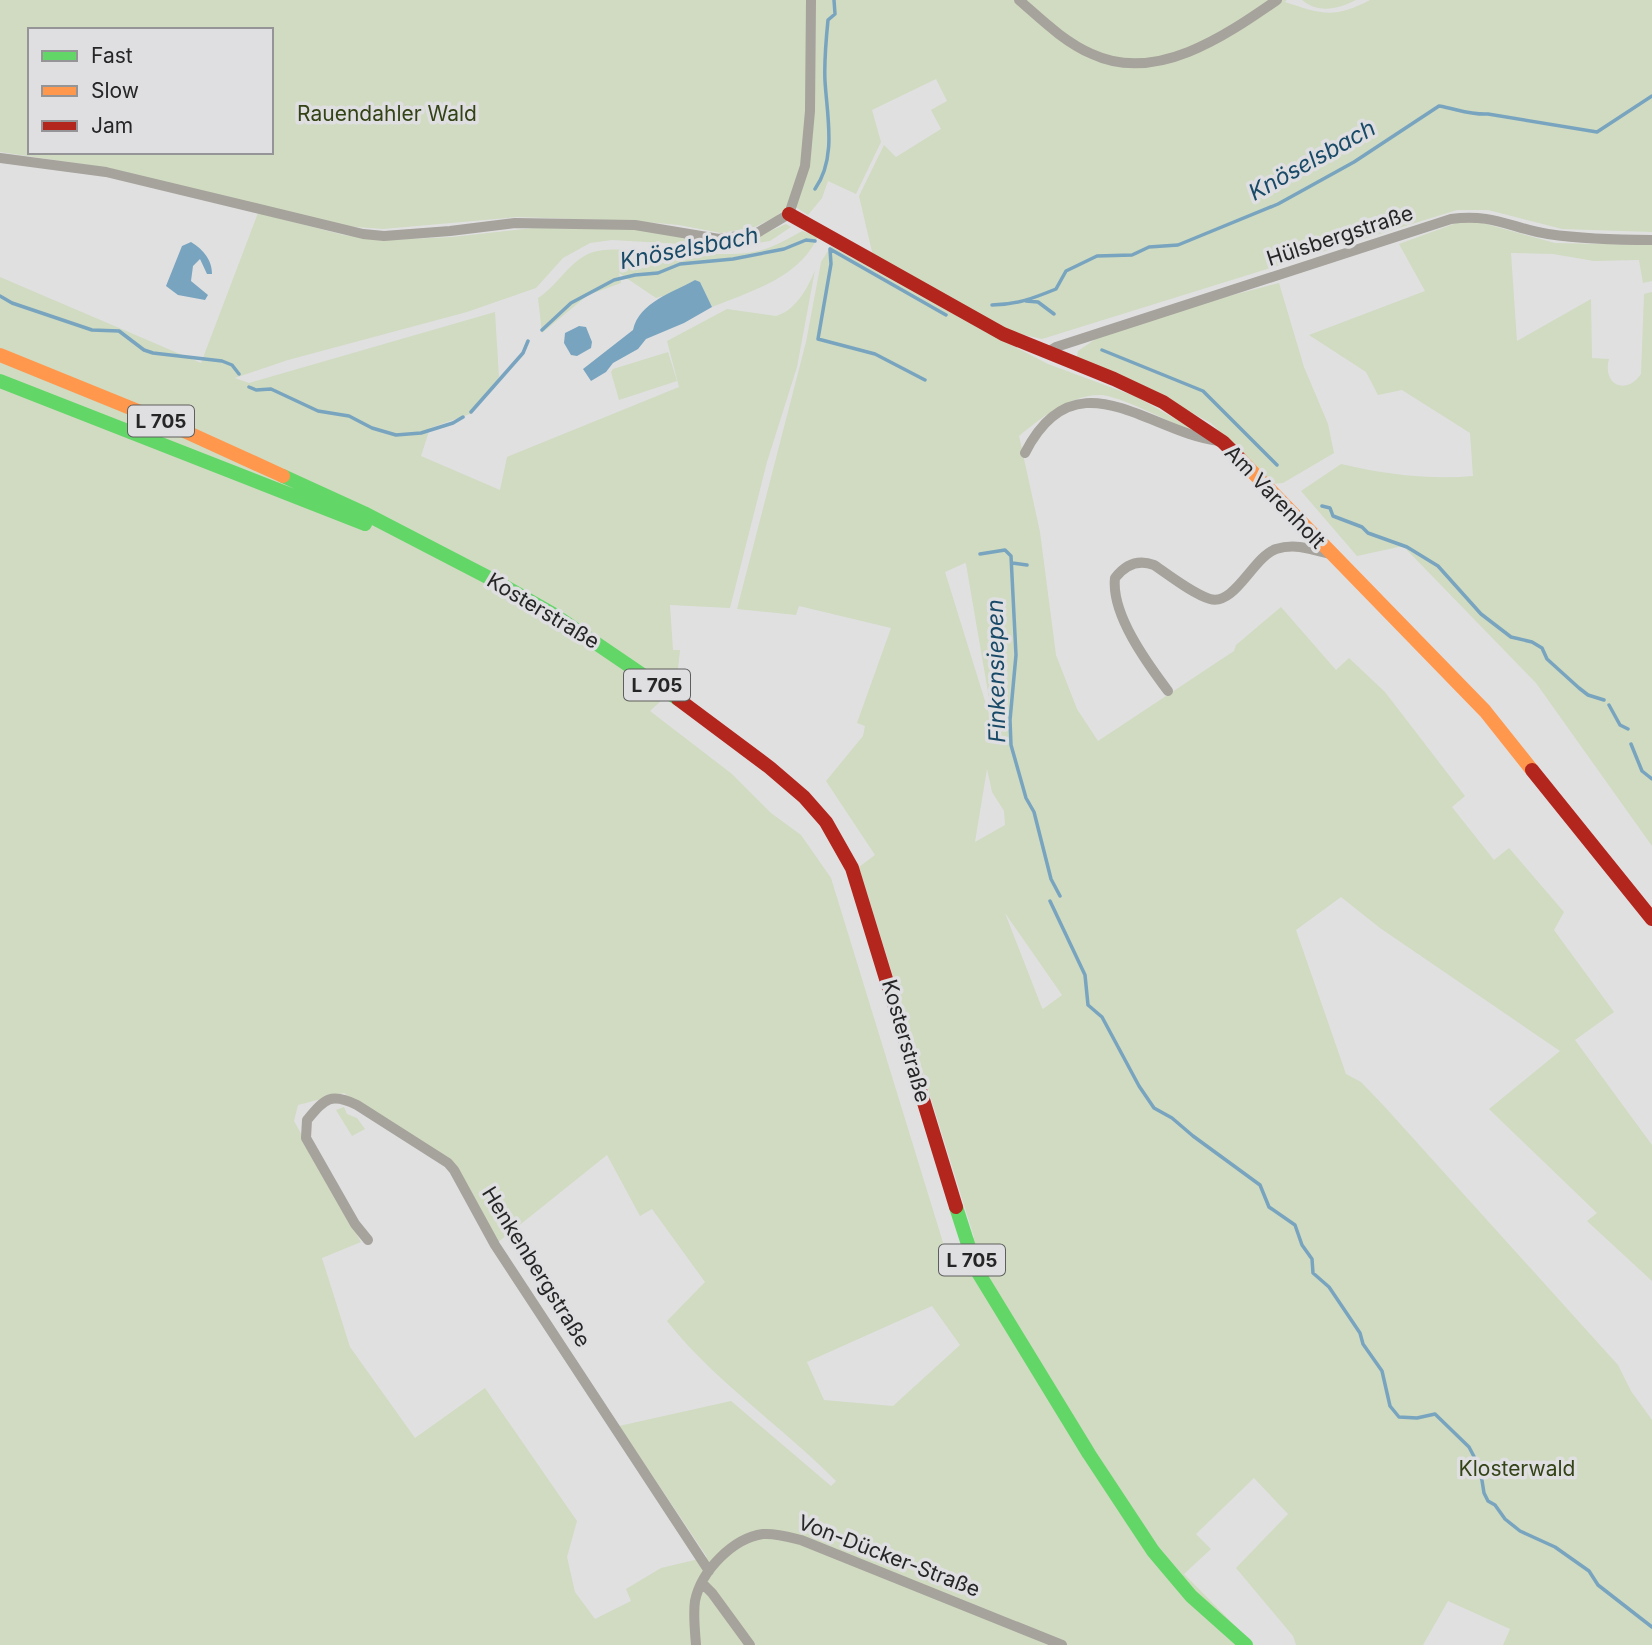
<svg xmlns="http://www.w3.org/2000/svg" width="1652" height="1645" font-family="Inter,sans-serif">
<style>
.green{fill:#d0dbc1;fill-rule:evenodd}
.water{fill:#78a4bf}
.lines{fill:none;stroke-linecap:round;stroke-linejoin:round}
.stream{stroke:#78a4bf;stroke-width:3.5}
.street{stroke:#a6a29c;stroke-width:10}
.fast{stroke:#63d668;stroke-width:14}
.slow{stroke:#ff974d;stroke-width:14}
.jam{stroke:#b3261e;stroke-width:14}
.labels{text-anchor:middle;stroke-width:7;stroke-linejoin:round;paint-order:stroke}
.shield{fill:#dfdfe2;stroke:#5e5e5f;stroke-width:2}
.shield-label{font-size:19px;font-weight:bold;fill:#262627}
.park-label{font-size:21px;fill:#334316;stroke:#dfdfe2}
.street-label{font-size:21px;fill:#262627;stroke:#dfdfe2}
.water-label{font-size:23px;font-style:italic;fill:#194a67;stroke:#dfdfe2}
</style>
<rect width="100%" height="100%" fill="#e0e0e1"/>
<path class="green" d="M 0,0 L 1287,0 L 1285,2 C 1321,14 1334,19 1370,0 L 1652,0 L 1652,232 L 1562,229 L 1488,210 L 1457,210 L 1042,339 L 1007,331 L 873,256 L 859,196 L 884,145 L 896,157 L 941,129 L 931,110 L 947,101 L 936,79 L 872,110 L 881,142 L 856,194 L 828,181 L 822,198 L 808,215 L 791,204 L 775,217 L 755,227 L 721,233 L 679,225 L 635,221 L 517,217 L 383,229 L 343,226 L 109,168 L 0,152 ZM 30,30 L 271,30 L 271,152 L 30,152 Z
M 1302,0 L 1356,0 C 1338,9 1319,14 1302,0 Z
M 258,213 L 344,235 L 385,240 L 452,237 L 533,228 L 636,229 L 718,243 L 757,237 L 786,224 L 791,227 L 770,241 L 730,247 L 612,240 L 590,243 L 563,258 L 536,288 L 467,312 L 288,360 L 235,378 L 249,383 L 495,312 L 499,377 L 470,414 L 430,428 L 421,456 L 500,490 L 507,457 L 679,387 L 667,341 L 727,309 L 776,316 C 795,311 808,288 815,270 L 797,367 L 767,462 L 730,608 L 670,605 L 673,650 L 680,650 L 676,687 L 650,711 L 732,774 L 771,813 L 801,835 L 831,878 L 953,1275 L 974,1237 L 859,867 L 875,855 L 826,781 L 863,736 L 865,726 L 857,723 L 891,628 L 799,606 L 796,615 L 737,609 L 806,342 L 821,262 L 831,246 L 980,329 L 1048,364 L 1137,397 L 1193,429 L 1191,431 C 1171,423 1119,395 1100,395 C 1069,395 1041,418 1019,436 L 1040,532 L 1056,655 L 1077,709 L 1098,741 L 1234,651 L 1236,645 L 1281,607 L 1336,670 L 1349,658 L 1385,692 L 1465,796 L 1452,807 L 1494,860 L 1509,848 L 1564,912 L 1554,930 L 1614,1012 L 1575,1040 L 1652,1145 L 1652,1281 L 1587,1221 L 1597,1213 L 1489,1109 L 1560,1051 L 1380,928 L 1341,897 L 1296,930 L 1346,1074 L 1361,1082 L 1384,1106 L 1618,1365 L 1631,1391 L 1652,1420 L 1652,1645 L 1503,1645 L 1510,1629 L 1448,1601 L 1423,1645 L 1296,1645 L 1293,1636 L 1236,1568 L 1288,1514 L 1254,1478 L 1196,1534 L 1211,1549 L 1184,1574 L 1254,1645 L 0,1645 L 0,277 L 201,363 ZM 965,563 L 966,564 L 995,733 L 945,572 ZM 987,769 L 992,792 L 1004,811 L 1005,825 L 975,842 ZM 1005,913 L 1062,995 L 1043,1009 L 1042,1008 ZM 344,1093 L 423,1148 L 463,1181 L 497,1243 L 607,1155 L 640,1216 L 652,1209 L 705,1282 L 667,1321 C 715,1382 782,1426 836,1481 L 831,1486 L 731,1401 L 619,1426 L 707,1557 L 661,1568 L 626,1589 L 631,1601 L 595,1619 L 575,1592 L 567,1557 L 577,1521 L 485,1388 L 415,1438 L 350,1347 L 322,1258 L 361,1242 L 294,1121 L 298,1105 ZM 932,1306 L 960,1345 L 893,1406 L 824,1400 L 807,1362 Z
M 1459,222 L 1479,222 L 1555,243 L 1652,245 L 1652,281 L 1643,283 L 1639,260 L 1594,261 L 1553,254 L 1511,253 L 1517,341 L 1591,299 L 1592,358 L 1609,359 C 1602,385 1626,396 1641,374 L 1644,294 L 1652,292 L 1652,846 L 1536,683 L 1403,546 L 1357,556 L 1301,491 L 1341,464 C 1384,474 1429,480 1473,476 L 1470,433 L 1402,390 L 1378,395 L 1366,372 L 1309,335 L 1425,291 L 1399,244 Z
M 802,231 L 818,236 C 800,278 751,291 712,307 L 700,282 L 695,280 L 673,293 L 656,298 L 619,273 L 621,283 L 588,295 L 542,333 L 538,298 C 557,286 566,266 586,255 C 601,247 623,250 639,250 C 672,251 728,258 758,251 C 774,247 788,239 802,231 Z
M 1279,283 L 1304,367 L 1328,424 L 1334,453 L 1283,483 L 1272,484 L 1211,423 L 1116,373 L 1077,357 L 1078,351 L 1100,336 L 1214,300 Z
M 668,352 L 677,381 L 619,400 L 611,372 L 613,369 Z
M 344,1107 L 347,1114 L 357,1118 L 365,1129 L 352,1136 L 336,1110 Z"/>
<path class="water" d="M 191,242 C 203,249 212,260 212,274 L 207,274 L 200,259 L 193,266 L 191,281 L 208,295 L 205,300 L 178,295 L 166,286 L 182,246 Z
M 695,280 L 700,282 L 712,307 L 684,323 L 646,339 L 638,349 L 613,363 L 606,372 L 591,381 L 583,369 L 633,330 C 639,302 674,292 695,280 Z
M 579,326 L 586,327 L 592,342 L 591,348 L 577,356 L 571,355 L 564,343 L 565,333 Z"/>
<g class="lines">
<path class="stream" d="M 815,189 C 837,158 827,116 825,81 C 824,61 826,40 828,20 L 835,14 L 834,0
M 830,249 L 831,264 L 818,339 L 875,354 L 925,380
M 830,249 L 946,315
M 0,296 L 12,303 L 92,330 L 119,331 L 144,350 L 153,353 L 222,361 L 232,365 L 239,374
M 1026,301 L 1038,302 L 1054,314
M 992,305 C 1016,305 1034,298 1056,289 L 1066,271 L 1097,256 L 1132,255 L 1149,247 L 1178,245 L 1278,204 L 1354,162 L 1439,106 C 1457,109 1470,115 1488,114 L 1597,132 L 1652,96
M 542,330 L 571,303 L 614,280 L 635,275 L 658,273 L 680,264 L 733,259 L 784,249 L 806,240 L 815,241
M 1102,350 L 1203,391 L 1277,465
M 249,387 L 256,390 L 271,389 L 318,411 L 349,416 L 372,428 L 396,435 L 421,433 L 453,423 L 463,417
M 471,412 L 523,353 L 528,341
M 1322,506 L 1330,508 L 1333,516 L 1362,527 L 1368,533 L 1407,547 L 1438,566 L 1481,614 L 1511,637 L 1532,642 L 1542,648 L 1547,659 L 1579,688 L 1588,695 L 1604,700
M 980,554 L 1005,550 L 1011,556 L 1016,655 L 1010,720 L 1011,745 L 1026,798 L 1034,812 L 1051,879 L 1060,896
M 1012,563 L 1027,565
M 1609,705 L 1620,725 L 1628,729
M 1631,744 L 1642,771 L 1652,779
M 1050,901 L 1085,975 L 1088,1005 L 1102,1017 L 1139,1086 L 1154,1108 L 1172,1118 L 1193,1136 L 1260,1185 L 1269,1207 L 1295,1225 L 1302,1245 L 1312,1259 L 1313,1273 L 1329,1287 L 1360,1333 L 1363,1344 L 1382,1371 L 1390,1406 L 1399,1417 L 1417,1418 L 1435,1414 L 1469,1447 L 1480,1468 L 1484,1493 L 1488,1501 L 1495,1505 L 1505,1519 L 1520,1531 L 1555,1547 L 1589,1571 L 1598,1585 L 1652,1627"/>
<path class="street" d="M 1019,0 C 1041,19 1064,42 1092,54 C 1156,84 1225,36 1277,0
M 0,158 L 106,172 L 363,234 L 384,236 L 450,231 L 515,223 L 635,225 L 719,239 L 757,233 L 789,214 L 805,166 L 810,111 L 811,0
M 1048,352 L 1056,347 L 1451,219 C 1492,213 1511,228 1548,234 C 1583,239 1617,240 1652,240
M 1025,453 C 1076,352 1150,434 1220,441
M 1168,691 C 1147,663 1111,614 1115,578 C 1125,565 1138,559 1154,565 C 1169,575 1193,594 1210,599 C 1235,606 1253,557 1276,549 C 1295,543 1311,549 1330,554
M 368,1240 L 355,1224 L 306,1138 L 307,1120 C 325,1099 330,1092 357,1105 L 448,1163 L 454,1170 L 495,1245 L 709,1571
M 702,1583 L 712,1593 L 750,1645
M 696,1645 C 695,1631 693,1614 695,1601 C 701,1571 733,1538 763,1534 C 776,1533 789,1537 801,1540 L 1062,1645"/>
<path class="fast" d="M 0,381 L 365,524
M 283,476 L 364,513 L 497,582 L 553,614 L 678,699
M 956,1207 L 976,1269 L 1089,1454 L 1153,1551 L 1191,1596 L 1246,1645"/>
<path class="slow" d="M 0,355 L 160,420 L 283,476
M 1239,458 L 1485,711 L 1532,770"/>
<path class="jam" d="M 789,214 L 1003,334 L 1114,379 L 1163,402 L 1223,442 L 1239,458
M 678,699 L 769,767 L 804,797 L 826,822 L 852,868 L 956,1207
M 1532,770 L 1652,919"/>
</g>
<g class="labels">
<g class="shield">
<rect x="128" y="405.5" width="66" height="31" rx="5"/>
<rect x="624" y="669.5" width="66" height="31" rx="5"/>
<rect x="939" y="1244.5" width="66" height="31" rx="5"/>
</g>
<g class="shield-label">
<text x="161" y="428">L 705</text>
<text x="657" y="692">L 705</text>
<text x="972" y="1267">L 705</text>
</g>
<g class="park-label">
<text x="387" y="121">Rauendahler Wald</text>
<text x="1517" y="1476">Klosterwald</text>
</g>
<g class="street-label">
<text transform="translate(1340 236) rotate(-18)" y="7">Hülsbergstraße</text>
<text transform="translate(1275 497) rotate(46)" y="7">Am Varenholt</text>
<text transform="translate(543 611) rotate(31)" y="7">Kosterstraße</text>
<text transform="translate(906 1041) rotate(74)" y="7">Kosterstraße</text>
<text transform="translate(536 1267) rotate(58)" y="7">Henkenbergstraße</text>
<text transform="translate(889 1556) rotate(21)" y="7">Von-Dücker-Straße</text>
</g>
<g class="water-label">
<text transform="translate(1312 160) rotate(-29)" y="8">Knöselsbach</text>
<text transform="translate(689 248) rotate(-11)" y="8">Knöselsbach</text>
<text transform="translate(996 671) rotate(-91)" y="8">Finkensiepen</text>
</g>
</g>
<rect x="28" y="28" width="245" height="126" fill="#dfdfe2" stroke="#959597" stroke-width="2"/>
<rect x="42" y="51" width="35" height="10" fill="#63d668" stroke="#959597" stroke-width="2"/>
<text x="91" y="63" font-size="21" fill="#262627">Fast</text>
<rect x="42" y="86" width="35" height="10" fill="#ff974d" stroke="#959597" stroke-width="2"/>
<text x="91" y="98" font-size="21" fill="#262627">Slow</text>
<rect x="42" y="121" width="35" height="10" fill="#b3261e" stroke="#959597" stroke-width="2"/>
<text x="91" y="133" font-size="21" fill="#262627">Jam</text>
</svg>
